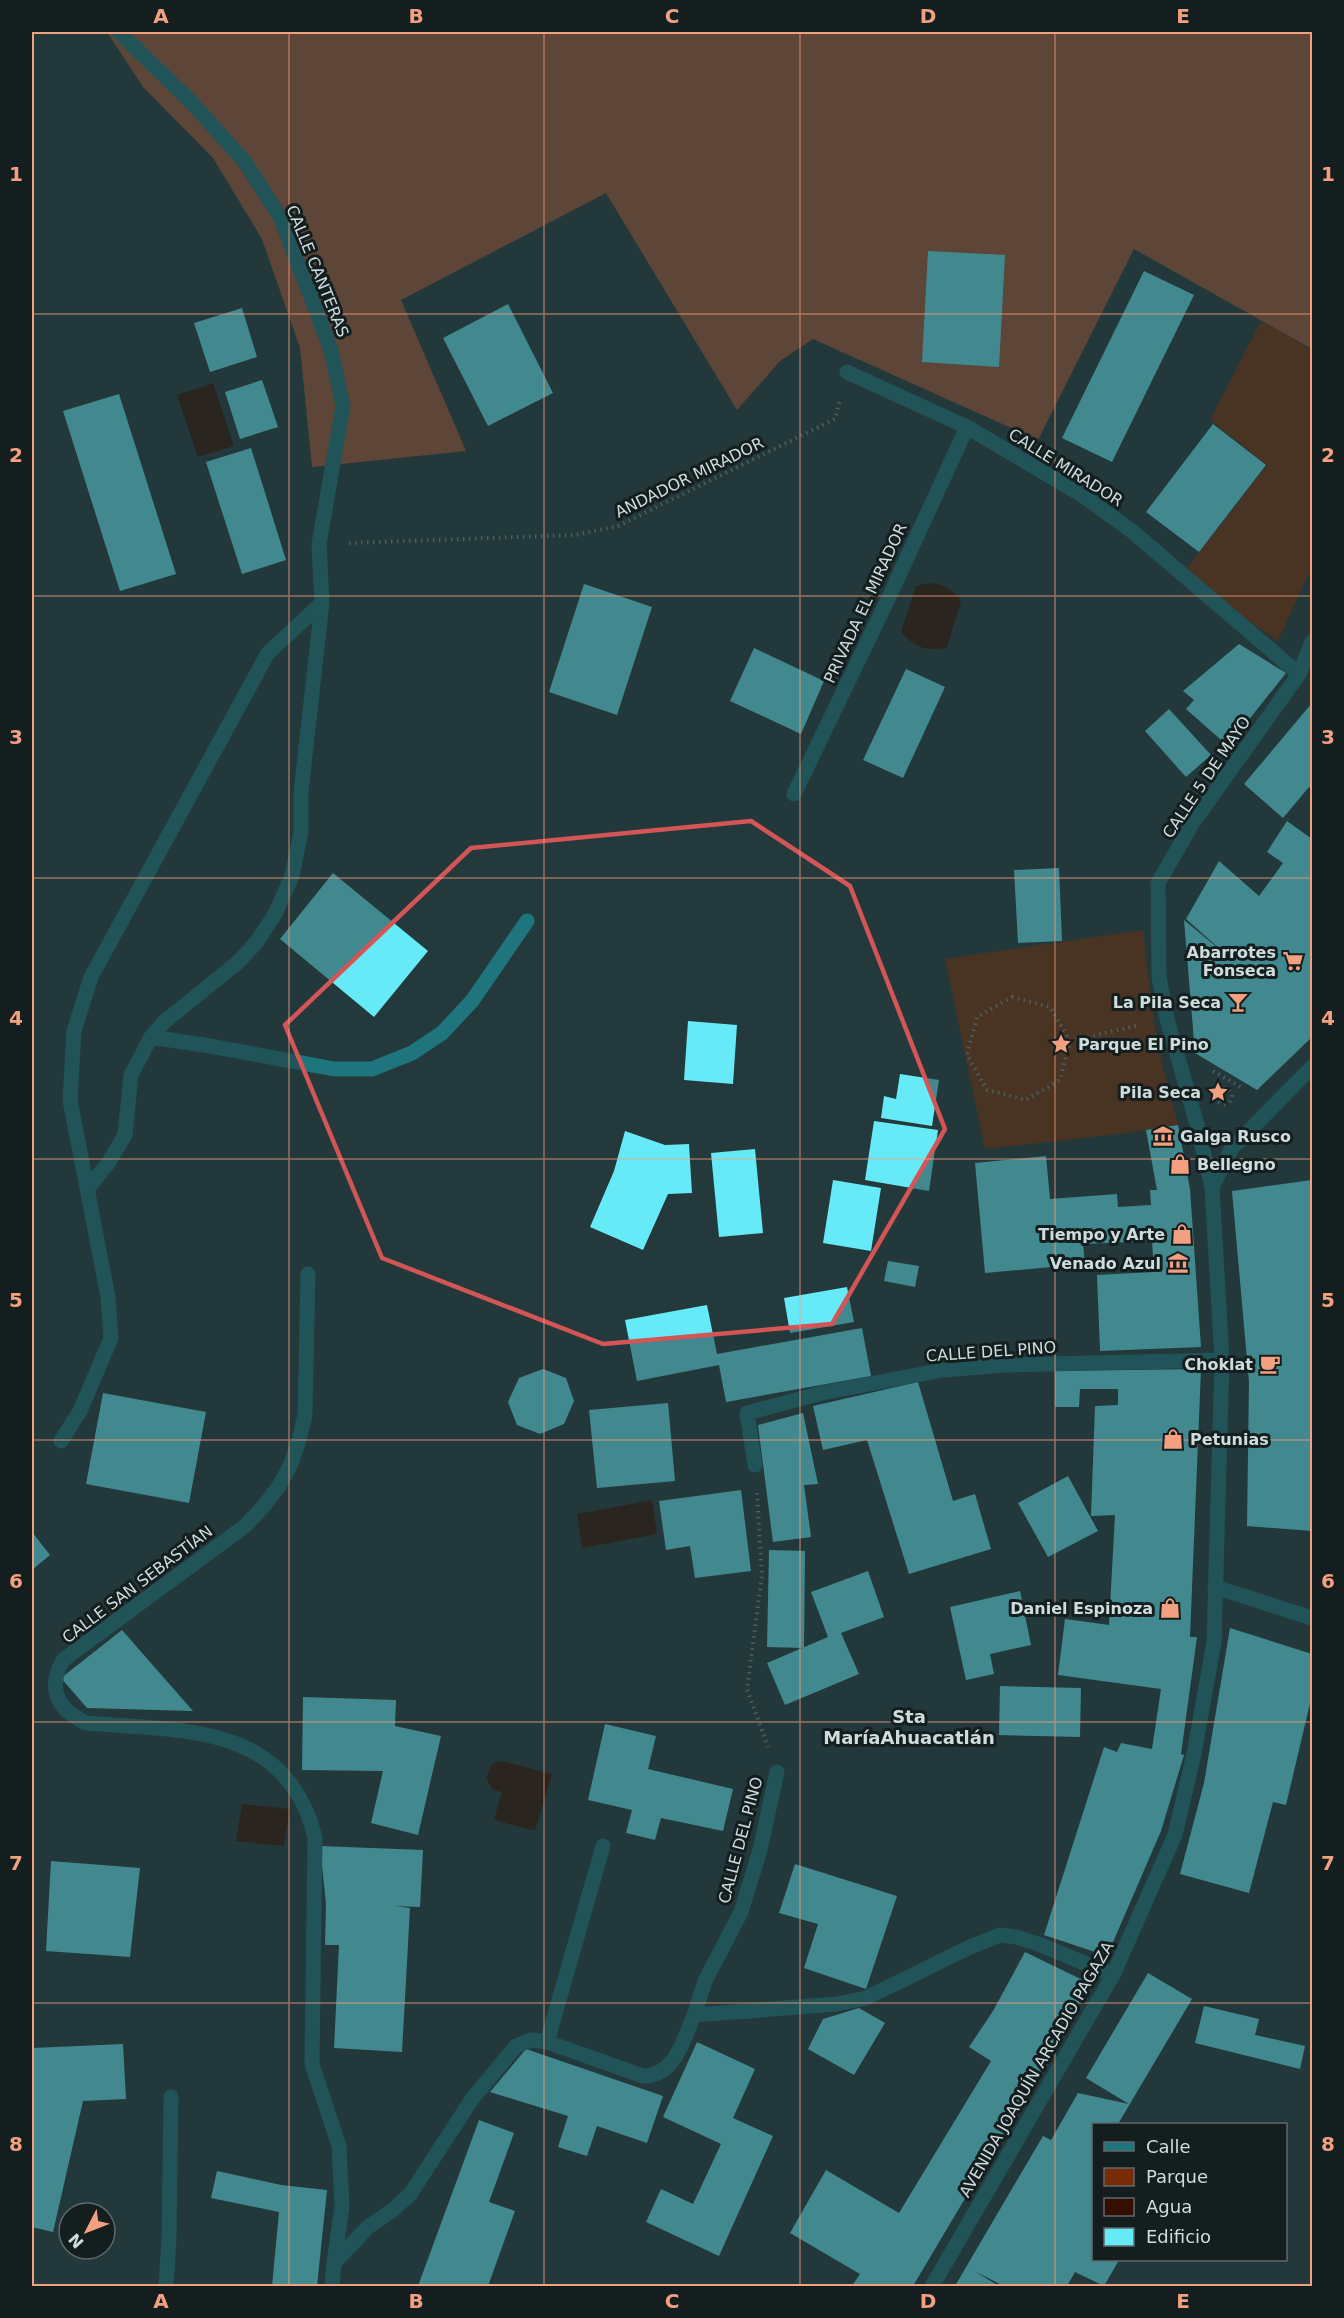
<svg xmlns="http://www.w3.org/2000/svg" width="1344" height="2318" font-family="'DejaVu Sans',sans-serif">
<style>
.green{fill:#782d06}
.forest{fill:#a45533}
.water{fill:#360e00}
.building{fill:#67eaf7}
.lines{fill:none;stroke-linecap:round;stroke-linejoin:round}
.path{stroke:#7d8e90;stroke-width:4;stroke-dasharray:1.5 4.5;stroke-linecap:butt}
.service{stroke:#1f757d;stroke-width:15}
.minor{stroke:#1f757d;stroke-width:15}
.tertiary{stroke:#1f757d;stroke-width:15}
.marked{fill:none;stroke:#d45555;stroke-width:4.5;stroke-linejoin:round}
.grid{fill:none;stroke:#f2a07f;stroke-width:1.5;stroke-opacity:0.55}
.labels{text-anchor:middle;stroke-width:6;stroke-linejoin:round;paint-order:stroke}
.street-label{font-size:16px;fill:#cfdcdd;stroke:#141e1f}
.poi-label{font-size:16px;font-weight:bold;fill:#cfdcdd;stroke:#141e1f;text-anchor:end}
.neighbourhood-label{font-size:18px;font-weight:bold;fill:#cfdcdd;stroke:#141e1f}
.neatline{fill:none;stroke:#f2a07f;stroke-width:2}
.grid-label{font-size:20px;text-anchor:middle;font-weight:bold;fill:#f2a07f}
</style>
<rect width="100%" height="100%" fill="#23393b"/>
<path class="green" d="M 1261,321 L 1312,350 L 1312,566 L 1278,641 L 1227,607 L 1187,568 L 1267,465 L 1210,420 Z
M 1143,930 L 1154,1022 L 1163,1067 L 1178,1125 L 1119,1134 L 985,1149 L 945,959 Z"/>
<path class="forest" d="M 107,32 L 1312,32 L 1312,349 L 1134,249 L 1038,440 L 813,339 L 780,361 L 737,410 L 606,193 L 401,300 L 466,451 L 312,467 L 300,348 L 262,239 L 213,158 L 143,87 Z"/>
<path class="water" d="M 213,383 L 234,446 L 198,457 L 177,395 Z
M 928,583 C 944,584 952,589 961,601 L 947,647 C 927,652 915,648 901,632 L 916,586 Z
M 652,1500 L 657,1534 L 582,1548 L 577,1514 Z
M 501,1761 L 552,1774 L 535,1831 L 494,1820 L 502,1792 L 493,1790 L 486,1778 L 492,1764 Z
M 242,1804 L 290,1809 L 284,1846 L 236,1841 Z"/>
<path class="building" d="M 928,251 L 1005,255 L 999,367 L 922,362 Z
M 1144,271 L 1194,295 L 1112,462 L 1062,438 Z
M 508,304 L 553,393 L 488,426 L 443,338 Z
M 242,308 L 257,357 L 210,372 L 194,323 Z
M 262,380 L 278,427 L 240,439 L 225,392 Z
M 119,394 L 176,574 L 120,591 L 63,411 Z
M 1213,424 L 1266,465 L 1199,552 L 1146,512 Z
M 251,448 L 286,560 L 242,574 L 206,462 Z
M 584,584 L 652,607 L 617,715 L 549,692 Z
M 1239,644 L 1286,673 L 1228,746 L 1186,709 L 1194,700 L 1183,691 Z
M 754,648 L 824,681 L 801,734 L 730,701 Z
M 906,669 L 945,687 L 903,778 L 863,760 Z
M 1312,703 L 1312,790 L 1309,787 L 1283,818 L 1244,784 Z
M 1169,709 L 1211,755 L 1186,777 L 1145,731 Z
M 1287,821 L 1312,839 L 1312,1037 L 1257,1090 L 1195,1053 L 1184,920 L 1230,958 L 1186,919 L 1219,861 L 1259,896 L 1283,863 L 1267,852 Z
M 1059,868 L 1062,941 L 1018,943 L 1014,870 Z
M 333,873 L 428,951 L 374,1017 L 280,939 Z
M 688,1021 L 737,1025 L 733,1084 L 684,1080 Z
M 900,1074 L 939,1080 L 932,1126 L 881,1118 L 884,1096 L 896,1099 Z
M 874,1121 L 938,1130 L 929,1191 L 865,1180 Z
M 1178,1125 L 1190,1189 L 1201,1347 L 1100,1351 L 1097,1275 L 1154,1272 L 1152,1241 L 1083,1244 L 1085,1264 L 985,1273 L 975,1163 L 1046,1156 L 1050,1199 L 1117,1194 L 1118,1207 L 1151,1205 L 1150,1190 L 1157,1190 L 1146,1130 Z
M 625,1131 L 665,1145 L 689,1144 L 692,1193 L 668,1194 L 643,1250 L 590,1227 L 614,1171 Z
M 755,1149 L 763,1233 L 719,1237 L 711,1153 Z
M 833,1180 L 881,1188 L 871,1251 L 823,1243 Z
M 1312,1180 L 1312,1531 L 1247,1526 L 1249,1382 L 1232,1191 Z
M 888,1261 L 919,1266 L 915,1287 L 884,1281 Z
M 847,1287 L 854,1322 L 790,1333 L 784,1298 Z
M 707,1305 L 717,1354 L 862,1328 L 871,1376 L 726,1402 L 719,1365 L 637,1381 L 625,1320 Z
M 543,1369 L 566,1378 L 574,1401 L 564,1424 L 540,1434 L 517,1425 L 508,1402 L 519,1378 Z
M 1201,1369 L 1190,1637 L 1197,1637 L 1181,1754 L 1184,1755 L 1161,1831 L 1107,1956 L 1044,1935 L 1104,1747 L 1117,1752 L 1121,1743 L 1152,1749 L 1161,1689 L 1058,1675 L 1065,1619 L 1109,1625 L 1115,1515 L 1091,1516 L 1095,1406 L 1118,1405 L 1118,1389 L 1080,1389 L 1079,1407 L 1055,1407 L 1055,1371 Z
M 918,1382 L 953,1501 L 975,1494 L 991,1549 L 909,1574 L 867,1440 L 823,1450 L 813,1406 Z
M 103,1393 L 206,1412 L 189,1503 L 86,1484 Z
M 668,1403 L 675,1481 L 597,1488 L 589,1410 Z
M 803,1413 L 818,1484 L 804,1485 L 811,1537 L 773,1542 L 758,1425 Z
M 1068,1476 L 1098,1531 L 1048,1557 L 1018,1503 Z
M 741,1490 L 751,1571 L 695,1578 L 690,1546 L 666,1550 L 659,1501 Z
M 32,1532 L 50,1555 L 32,1570 Z
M 769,1550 L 805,1551 L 804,1648 L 767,1647 Z
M 868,1571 L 884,1617 L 841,1633 L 859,1674 L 785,1705 L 767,1663 L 828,1637 L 811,1592 Z
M 1020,1591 L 1031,1645 L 990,1654 L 994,1674 L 966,1680 L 950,1607 Z
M 1230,1628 L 1312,1654 L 1312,1695 L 1286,1805 L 1273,1802 L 1249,1893 L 1180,1874 L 1204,1783 Z
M 122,1630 L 193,1711 L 87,1708 L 61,1678 Z
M 1000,1686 L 1081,1688 L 1080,1737 L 999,1735 Z
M 303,1697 L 396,1700 L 395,1726 L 441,1736 L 418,1835 L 371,1823 L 383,1771 L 302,1770 Z
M 605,1724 L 656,1736 L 648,1769 L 733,1789 L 723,1831 L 661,1818 L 655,1840 L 626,1833 L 632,1810 L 588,1800 Z
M 320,1846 L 423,1850 L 420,1907 L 395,1906 L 410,1908 L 402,2052 L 334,2048 L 339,1945 L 325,1945 L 326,1904 Z
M 51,1861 L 140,1868 L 130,1957 L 46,1951 Z
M 795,1864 L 897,1896 L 866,1989 L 804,1968 L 818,1924 L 779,1913 Z
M 1025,1952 L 1089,1983 L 1055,2047 L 913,2286 L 852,2286 L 860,2274 L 790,2233 L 826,2170 L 899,2213 L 991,2061 L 969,2047 L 993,2011 Z
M 1148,1973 L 1192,1999 L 1118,2124 L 1094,2124 L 1094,2260 L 1119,2260 L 1104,2286 L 1075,2272 L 1067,2286 L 1004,2286 L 974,2271 L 999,2286 L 955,2286 L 1043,2136 L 1051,2140 L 1078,2093 L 1129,2104 L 1086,2078 Z
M 1204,2006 L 1259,2019 L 1255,2035 L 1305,2046 L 1300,2069 L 1195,2043 Z
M 859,2008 L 885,2023 L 854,2075 L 808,2049 L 823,2019 Z
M 697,2042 L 755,2069 L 733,2118 L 773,2136 L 719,2256 L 646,2222 L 661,2189 L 693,2204 L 721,2144 L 663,2117 Z
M 123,2044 L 126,2099 L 83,2101 L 53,2232 L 32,2227 L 32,2048 Z
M 526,2049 L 663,2096 L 647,2143 L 597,2126 L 587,2156 L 558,2147 L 568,2116 L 490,2092 Z
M 479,2120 L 514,2133 L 489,2202 L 515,2211 L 488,2286 L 418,2286 Z
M 217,2171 L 281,2185 L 327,2190 L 317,2286 L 272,2286 L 279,2212 L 211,2198 Z"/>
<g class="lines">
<path class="path" d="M 349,543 L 576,535 L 618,526 L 835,419 L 840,399
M 1012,997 L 1050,1007 L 1070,1041 L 1060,1080 L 1026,1100 L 987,1090 L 967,1055 L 977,1017 Z
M 1070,1041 L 1140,1025
M 1213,1071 L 1241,1087
M1216 1096a8 8 0 1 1 16 0a8 8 0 1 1-16 0Z
M 757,1493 L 762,1575 L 747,1689 L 768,1747"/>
<path class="service" d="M 547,2042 L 603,1846"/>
<path class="minor" d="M 847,372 L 967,427 L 1085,497 L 1133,532 L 1299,674
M 794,794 L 889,597 L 967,427
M 151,1037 L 216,1047 L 335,1069 L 372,1069 L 412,1053 L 442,1033 L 472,1001 L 527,921
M 89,1187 L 109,1162 L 125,1135 L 131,1075 L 151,1037 L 164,1022 L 237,963 L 256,943 L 275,914 L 292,876 L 301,832 L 301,792 L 322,603
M 1212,1187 L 1232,1148 L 1312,1067
M 308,1274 L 305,1415 L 299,1440 L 291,1464 L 279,1486 L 263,1507 L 245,1526 L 63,1660 C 47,1689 57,1709 86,1723 C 181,1731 286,1722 315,1837 L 312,2064 L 339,2146 L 342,2206 L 334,2263
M 61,1441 L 80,1411 L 111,1338 L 108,1297 L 70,1100 L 74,1031 L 91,977 L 268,653 L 322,603 L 319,544 L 343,406 L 331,350 L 281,219 L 245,162 L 191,102 L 119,32
M 755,1465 L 747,1413 L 822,1393 L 943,1370 L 1004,1365 L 1222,1360
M 1215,1587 L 1312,1618
M 694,2015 L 705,1981 L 741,1912 L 760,1850 L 777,1772
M 166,2286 L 169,2239 L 171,2097
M 332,2286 L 334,2263 L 368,2227 L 393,2210 L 411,2193 L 472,2099 L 516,2046 L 531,2040 L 547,2042 L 643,2076 C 675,2076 683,2041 694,2015 L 837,2004 L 866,1998 L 970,1947 L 1000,1935 L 1017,1937 L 1041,1945 L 1113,1975"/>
<path class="tertiary" d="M 932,2286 L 1113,1975 L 1175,1835 L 1194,1754 L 1214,1642 L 1222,1360 L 1212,1187 L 1196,1121 L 1167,1019 L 1159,977 L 1158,883 L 1192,824 L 1299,674 L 1312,642"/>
</g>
<path d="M0 0H1344V2318H0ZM 751,821 L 850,886 L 945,1129 L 832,1324 L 603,1344 L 382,1258 L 285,1025 L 471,848 Z" fill="#23393b" fill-opacity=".55" fill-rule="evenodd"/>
<path class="marked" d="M 751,821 L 850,886 L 945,1129 L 832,1324 L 603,1344 L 382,1258 L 285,1025 L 471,848 Z"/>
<path class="grid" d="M 289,32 L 289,2286M 544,32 L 544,2286M 800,32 L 800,2286M 1055,32 L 1055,2286M 32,314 L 1312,314M 32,596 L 1312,596M 32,878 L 1312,878M 32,1159 L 1312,1159M 32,1440 L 1312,1440M 32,1722 L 1312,1722M 32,2003 L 1312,2003"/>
<defs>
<g id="supermarket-bare" transform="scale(1.62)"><path d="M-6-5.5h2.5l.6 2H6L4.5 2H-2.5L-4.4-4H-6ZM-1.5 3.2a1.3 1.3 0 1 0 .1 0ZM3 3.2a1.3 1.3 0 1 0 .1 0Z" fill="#f2a07f" stroke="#141e1f" stroke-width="2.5" paint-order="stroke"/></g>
<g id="bar-bare" transform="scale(1.62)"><path d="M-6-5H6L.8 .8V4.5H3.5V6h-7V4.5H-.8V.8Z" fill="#f2a07f" stroke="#141e1f" stroke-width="2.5" paint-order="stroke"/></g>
<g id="sight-bare" transform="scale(1.62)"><path d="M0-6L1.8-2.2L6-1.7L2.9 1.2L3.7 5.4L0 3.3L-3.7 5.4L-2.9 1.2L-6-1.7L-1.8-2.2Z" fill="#f2a07f" stroke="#141e1f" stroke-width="2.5" paint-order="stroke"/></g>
<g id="museum-bare" transform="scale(1.62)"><path d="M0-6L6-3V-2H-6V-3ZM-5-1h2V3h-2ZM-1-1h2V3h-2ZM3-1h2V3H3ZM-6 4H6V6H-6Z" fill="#f2a07f" stroke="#141e1f" stroke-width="2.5" paint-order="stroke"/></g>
<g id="shop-bare" transform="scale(1.62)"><path d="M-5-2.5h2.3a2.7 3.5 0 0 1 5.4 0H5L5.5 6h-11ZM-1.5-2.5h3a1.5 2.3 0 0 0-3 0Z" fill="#f2a07f" stroke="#141e1f" stroke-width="2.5" paint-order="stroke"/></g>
<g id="cafe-bare" transform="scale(1.62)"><path d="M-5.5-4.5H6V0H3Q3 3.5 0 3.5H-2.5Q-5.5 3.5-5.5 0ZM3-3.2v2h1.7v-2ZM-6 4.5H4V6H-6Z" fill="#f2a07f" stroke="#141e1f" stroke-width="2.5" paint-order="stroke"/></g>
</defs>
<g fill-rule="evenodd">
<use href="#supermarket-bare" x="1293" y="961"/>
<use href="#bar-bare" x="1238" y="1002"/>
<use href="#sight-bare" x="1061" y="1044"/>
<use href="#sight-bare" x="1218" y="1092"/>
<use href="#museum-bare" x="1163" y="1136"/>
<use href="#shop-bare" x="1180" y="1164"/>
<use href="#shop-bare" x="1182" y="1234"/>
<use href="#museum-bare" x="1178" y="1263"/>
<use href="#cafe-bare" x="1270" y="1364"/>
<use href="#shop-bare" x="1173" y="1439"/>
<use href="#shop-bare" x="1170" y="1608"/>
</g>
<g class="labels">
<g class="street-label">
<text transform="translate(318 271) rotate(68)" y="6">CALLE CANTERAS</text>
<text transform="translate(1066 467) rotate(32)" y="6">CALLE MIRADOR</text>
<text transform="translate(689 477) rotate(-26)" y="6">ANDADOR MIRADOR</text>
<text transform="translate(865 603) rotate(-65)" y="6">PRIVADA EL MIRADOR</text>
<text transform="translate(1206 777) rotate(-56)" y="6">CALLE 5 DE MAYO</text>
<text transform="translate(991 1351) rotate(-4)" y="6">CALLE DEL PINO</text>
<text transform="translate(137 1584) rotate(-37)" y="6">CALLE SAN SEBASTÍAN</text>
<text transform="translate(740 1840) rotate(-75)" y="6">CALLE DEL PINO</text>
<text transform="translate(1036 2069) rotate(-60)" y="6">AVENIDA JOAQUÍN ARCADIO PAGAZA</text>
</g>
<g class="poi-label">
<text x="1276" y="958">Abarrotes<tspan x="1276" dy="18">Fonseca</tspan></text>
<text x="1221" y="1008">La Pila Seca</text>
<text x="1078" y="1050" text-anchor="start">Parque El Pino</text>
<text x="1201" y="1098">Pila Seca</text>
<text x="1180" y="1142" text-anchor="start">Galga Rusco</text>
<text x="1197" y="1170" text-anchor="start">Bellegno</text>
<text x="1165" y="1240">Tiempo y Arte</text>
<text x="1161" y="1269">Venado Azul</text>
<text x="1253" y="1370">Choklat</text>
<text x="1190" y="1445" text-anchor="start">Petunias</text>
<text x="1153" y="1614">Daniel Espinoza</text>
</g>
<g class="neighbourhood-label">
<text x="909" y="1723">Sta<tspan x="909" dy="21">MaríaAhuacatlán</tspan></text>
</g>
</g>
<rect width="1344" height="2318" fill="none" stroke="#141e1f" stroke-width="66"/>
<rect x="1092" y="2123" width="195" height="138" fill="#141e1f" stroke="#5f6a6b" stroke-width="1.5"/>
<rect x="1104" y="2142" width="30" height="9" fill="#1f757d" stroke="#5f6a6b" stroke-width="1.5"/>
<text x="1146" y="2153" font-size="18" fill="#cfdcdd">Calle</text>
<rect x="1104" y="2168" width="30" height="18" fill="#782d06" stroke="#5f6a6b" stroke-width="1.5"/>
<text x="1146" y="2183" font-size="18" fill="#cfdcdd">Parque</text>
<rect x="1104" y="2198" width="30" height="18" fill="#360e00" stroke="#5f6a6b" stroke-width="1.5"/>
<text x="1146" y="2213" font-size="18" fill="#cfdcdd">Agua</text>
<rect x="1104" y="2228" width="30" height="18" fill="#67eaf7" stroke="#5f6a6b" stroke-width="1.5"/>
<text x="1146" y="2243" font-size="18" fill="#cfdcdd">Edificio</text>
<g transform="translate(87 2231) rotate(228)"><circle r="28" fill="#141e1f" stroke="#5f6a6b" stroke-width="1.5"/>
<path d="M0-4.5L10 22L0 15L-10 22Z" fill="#f2a07f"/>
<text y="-9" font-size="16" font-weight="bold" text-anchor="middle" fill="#cfdcdd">N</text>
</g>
<rect x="33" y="33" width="1278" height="2252" class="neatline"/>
<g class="grid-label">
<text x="161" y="23">A</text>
<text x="416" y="23">B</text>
<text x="672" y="23">C</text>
<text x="928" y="23">D</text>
<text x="1183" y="23">E</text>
<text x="16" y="181">1</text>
<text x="1328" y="181">1</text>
<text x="16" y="462">2</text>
<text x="1328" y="462">2</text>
<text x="16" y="744">3</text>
<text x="1328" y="744">3</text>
<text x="16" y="1025">4</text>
<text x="1328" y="1025">4</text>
<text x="16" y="1307">5</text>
<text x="1328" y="1307">5</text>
<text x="16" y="1588">6</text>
<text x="1328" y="1588">6</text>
<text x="16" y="1870">7</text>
<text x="1328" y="1870">7</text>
<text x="16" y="2151">8</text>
<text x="1328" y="2151">8</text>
<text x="161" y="2308">A</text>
<text x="416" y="2308">B</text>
<text x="672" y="2308">C</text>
<text x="928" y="2308">D</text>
<text x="1183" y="2308">E</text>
</g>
</svg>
